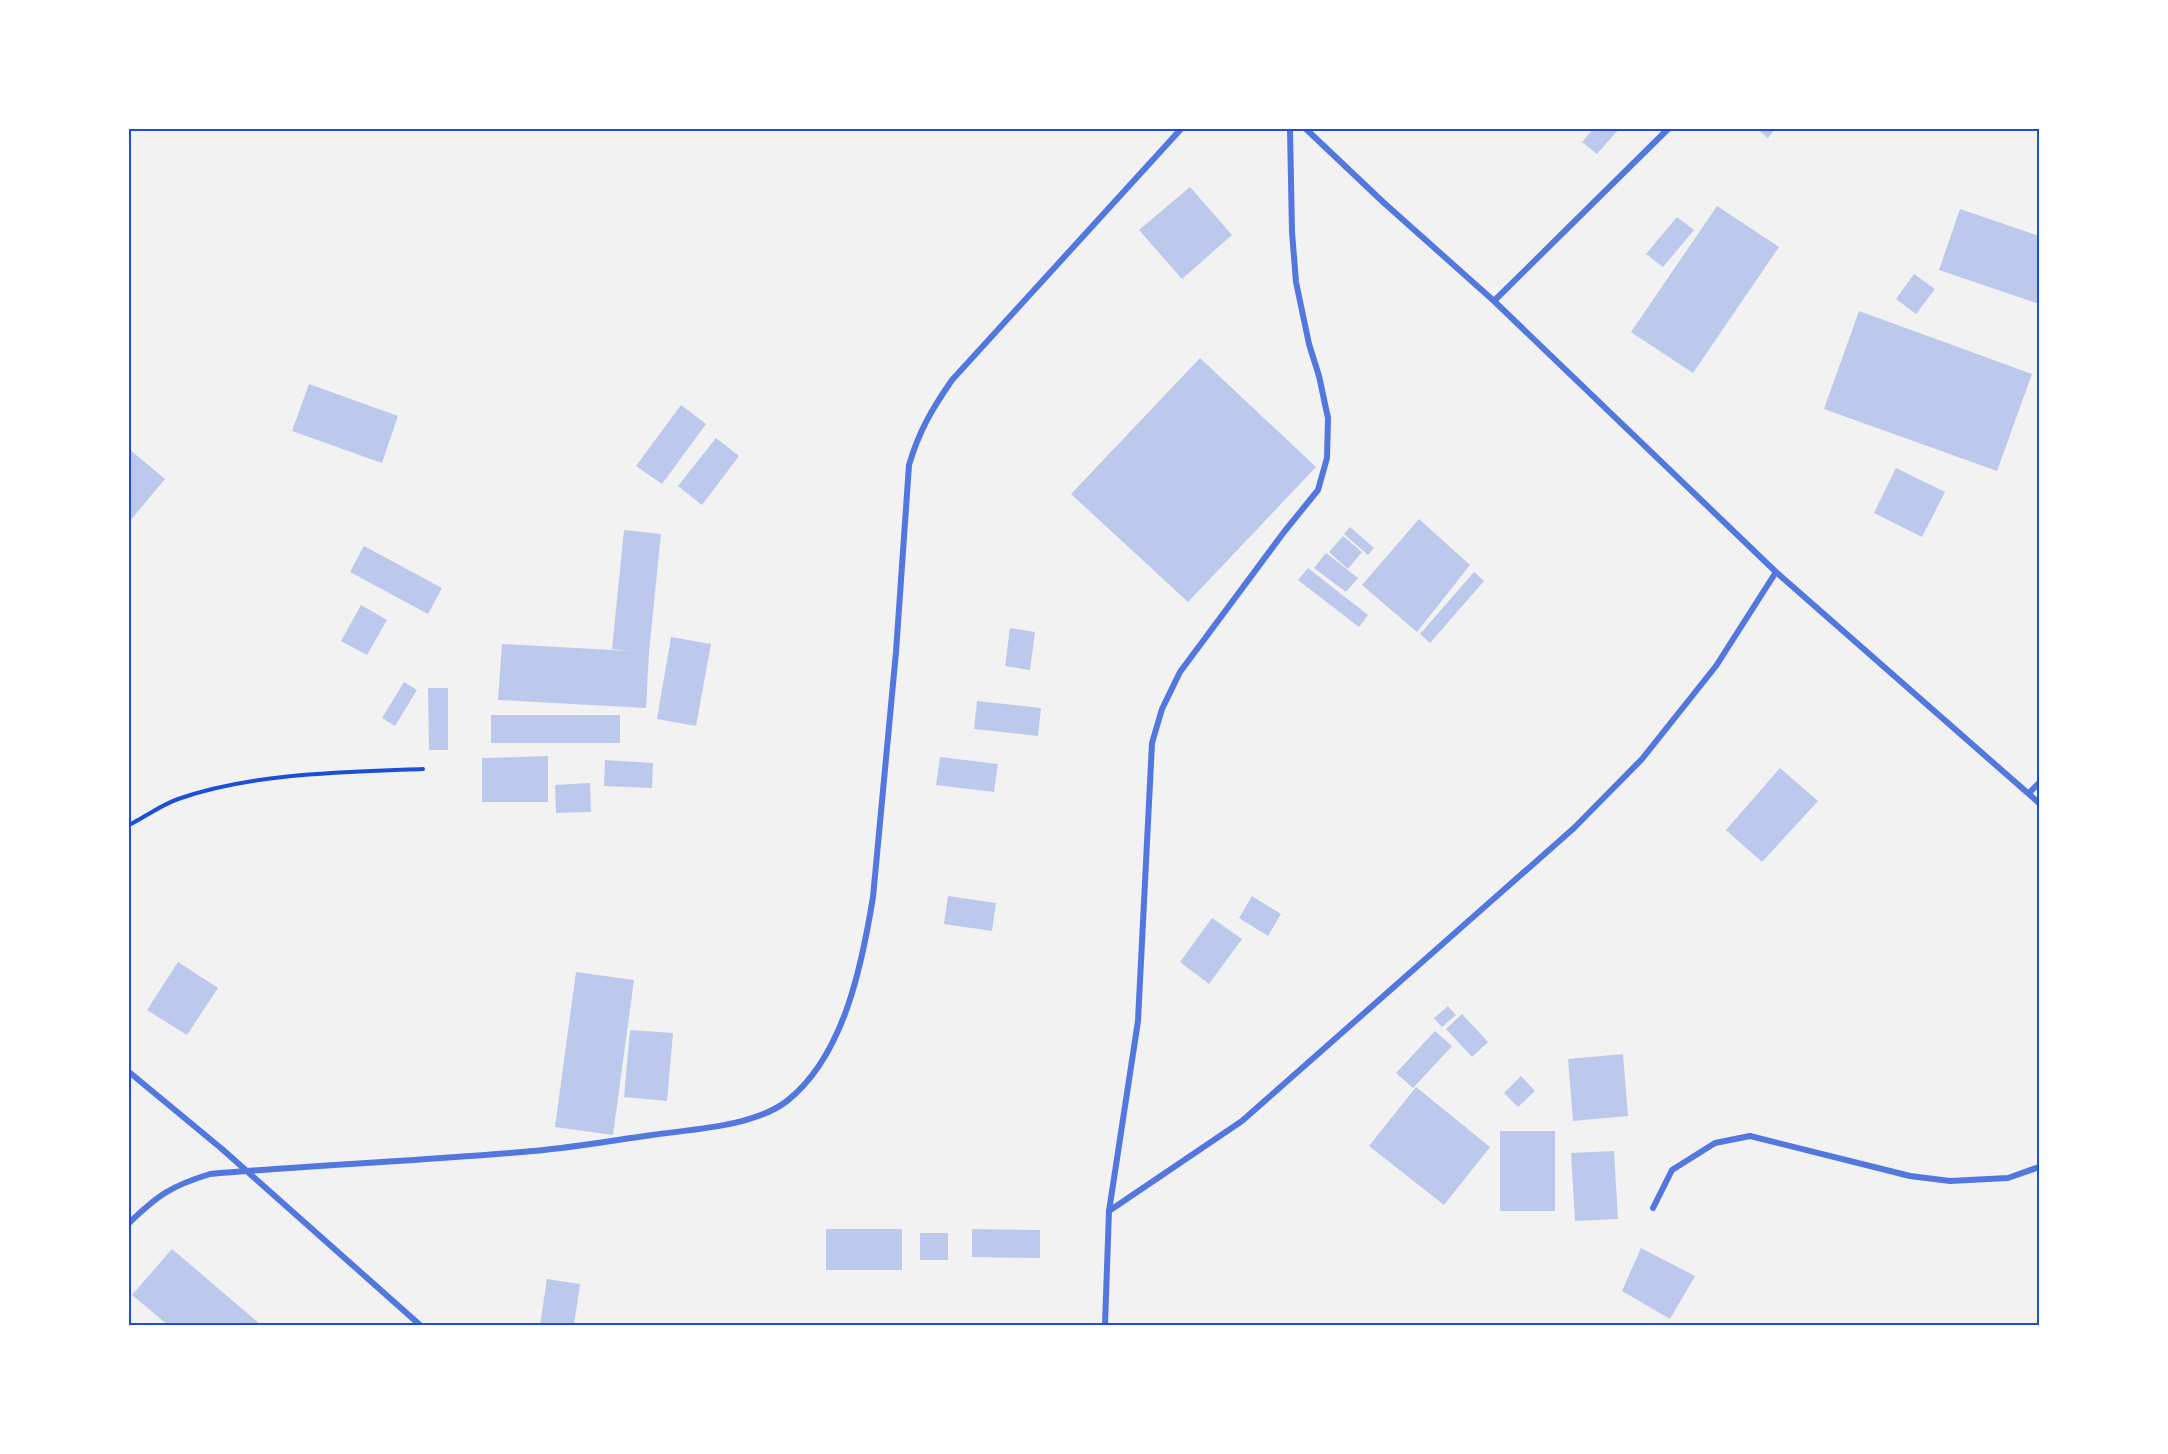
<svg xmlns="http://www.w3.org/2000/svg" width="2168" height="1454" font-family="Spectral,serif">
<style>
.building{fill:#bdc9ec}
.lines{fill:none;stroke-linecap:round;stroke-linejoin:round}
.path{stroke:#1d4ed8;stroke-width:4}
.minor{stroke:#5277de;stroke-width:6}
.neatline{fill:none;stroke:#1d4ed8;stroke-width:2}
</style>
<rect width="100%" height="100%" fill="#f2f2f2"/>
<path class="building" d="M 1593,129 L 1619,129 L 1597,154 L 1582,142 Z
M 1757,129 L 1775,129 L 1768,138 Z
M 1190,187 L 1232,235 L 1182,279 L 1139,230 Z
M 1717,206 L 1779,247 L 1693,373 L 1631,332 Z
M 1960,209 L 2039,236 L 2039,304 L 1939,270 Z
M 1677,217 L 1694,230 L 1663,267 L 1646,254 Z
M 1914,274 L 1935,289 L 1916,314 L 1896,299 Z
M 1859,311 L 2032,374 L 1997,471 L 1824,409 Z
M 1200,358 L 1316,467 L 1188,602 L 1071,494 Z
M 309,384 L 398,416 L 382,463 L 292,431 Z
M 681,405 L 706,424 L 662,484 L 636,466 Z
M 716,438 L 739,456 L 702,505 L 678,486 Z
M 129,449 L 165,479 L 129,522 Z
M 1896,468 L 1945,492 L 1922,537 L 1874,513 Z
M 1419,519 L 1470,565 L 1417,632 L 1362,585 Z
M 1350,527 L 1374,548 L 1368,555 L 1344,534 Z
M 624,530 L 661,534 L 649,652 L 646,708 L 498,700 L 502,644 L 631,651 L 612,649 Z
M 1343,536 L 1362,552 L 1348,569 L 1329,552 Z
M 364,546 L 442,588 L 428,614 L 350,572 Z
M 1326,553 L 1358,578 L 1346,592 L 1314,568 Z
M 1308,568 L 1368,615 L 1359,627 L 1298,580 Z
M 1474,572 L 1484,581 L 1430,643 L 1420,634 Z
M 361,605 L 387,620 L 367,655 L 341,641 Z
M 1010,628 L 1035,632 L 1030,670 L 1005,666 Z
M 671,637 L 711,644 L 696,726 L 657,719 Z
M 404,682 L 417,690 L 395,726 L 382,718 Z
M 428,688 L 448,688 L 448,750 L 429,750 Z
M 977,701 L 1041,708 L 1038,736 L 974,729 Z
M 491,715 L 620,715 L 620,743 L 491,743 Z
M 548,756 L 548,802 L 482,802 L 482,758 Z
M 940,757 L 998,764 L 994,792 L 936,785 Z
M 605,760 L 653,763 L 652,788 L 604,786 Z
M 1780,768 L 1818,801 L 1762,862 L 1726,830 Z
M 590,783 L 591,812 L 556,813 L 555,785 Z
M 948,896 L 996,903 L 992,931 L 944,924 Z
M 1252,896 L 1281,914 L 1268,936 L 1239,918 Z
M 1212,918 L 1242,939 L 1209,984 L 1180,962 Z
M 178,962 L 218,988 L 187,1035 L 147,1010 Z
M 576,972 L 634,980 L 613,1135 L 555,1127 Z
M 1448,1006 L 1456,1015 L 1442,1027 L 1434,1018 Z
M 1462,1014 L 1488,1042 L 1472,1057 L 1446,1029 Z
M 630,1030 L 673,1033 L 667,1101 L 624,1097 Z
M 1435,1031 L 1452,1046 L 1413,1088 L 1396,1073 Z
M 1623,1054 L 1628,1116 L 1573,1121 L 1568,1059 Z
M 1521,1076 L 1535,1091 L 1518,1107 L 1504,1093 Z
M 1416,1087 L 1490,1147 L 1444,1205 L 1369,1146 Z
M 1500,1131 L 1555,1131 L 1555,1211 L 1500,1211 Z
M 1614,1151 L 1618,1219 L 1575,1221 L 1571,1153 Z
M 826,1229 L 902,1229 L 902,1270 L 826,1270 Z
M 972,1229 L 1040,1230 L 1040,1258 L 972,1257 Z
M 920,1233 L 948,1233 L 948,1260 L 920,1260 Z
M 1641,1248 L 1695,1276 L 1670,1319 L 1622,1291 Z
M 172,1249 L 261,1325 L 168,1325 L 132,1295 Z
M 547,1279 L 580,1284 L 574,1325 L 540,1325 Z"/>
<g class="lines">
<path class="path" d="M 129,825 C 145,817 161,805 178,799 C 251,773 345,772 423,769"/>
<path class="minor" d="M 1306,129 L 1383,202 L 1494,301 L 1776,572 L 2039,803
M 1494,301 L 1668,129
M 2029,793 L 2039,783
M 129,1072 L 222,1149 L 420,1325
M 1653,1208 L 1672,1170 L 1715,1143 L 1750,1136 L 1910,1176 L 1950,1181 L 2008,1178 L 2039,1167
M 1109,1211 L 1242,1121 L 1574,828 L 1642,759 L 1716,666 L 1776,572
M 129,1223 C 158,1195 171,1186 210,1174 C 313,1165 418,1161 522,1152 C 565,1149 609,1141 652,1135 C 693,1129 753,1127 787,1101 C 844,1056 862,965 873,897 L 896,652 L 909,465 C 919,431 932,409 952,380 L 1181,129
M 1105,1325 L 1109,1211 L 1138,1021 L 1152,743 L 1162,709 L 1180,672 L 1284,532 L 1318,490 L 1327,458 L 1328,418 L 1319,376 L 1309,344 L 1296,282 L 1292,232 L 1290,129"/>
</g>
<rect width="2168" height="1454" fill="none" stroke="#ffffff" stroke-width="261"/>
<rect x="130" y="130" width="1908" height="1194" class="neatline"/>
</svg>
